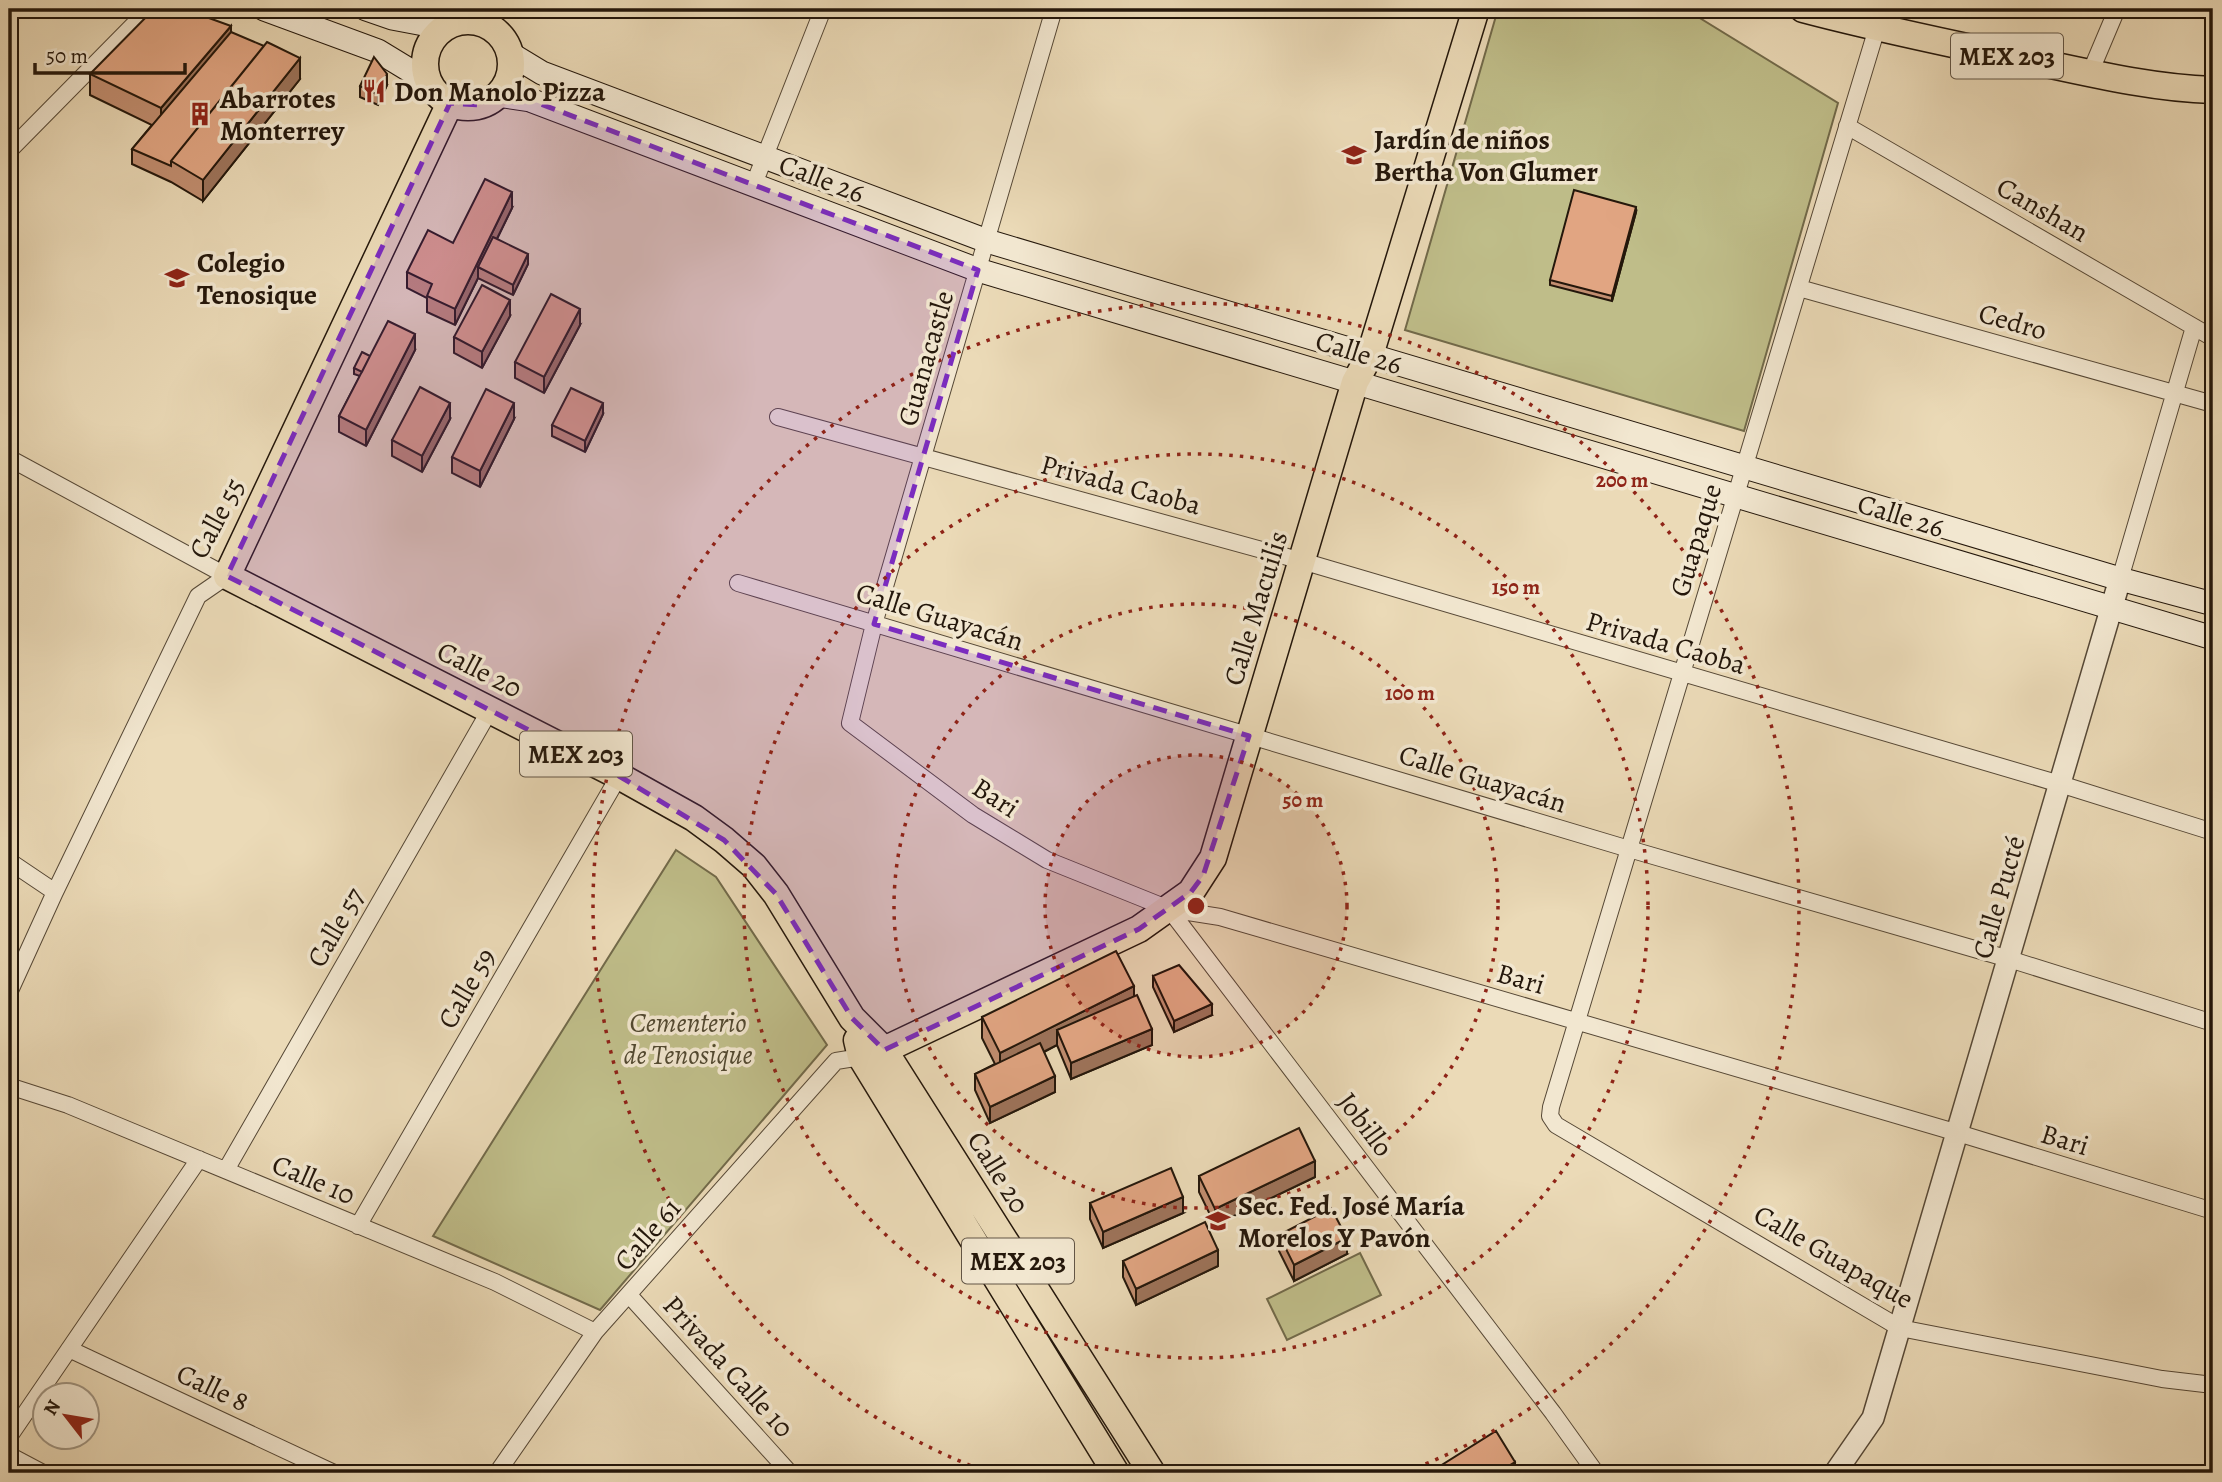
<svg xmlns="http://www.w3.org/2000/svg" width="2222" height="1482" font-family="Alegreya,serif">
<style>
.green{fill:#bfbd89;stroke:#726a4a;stroke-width:2}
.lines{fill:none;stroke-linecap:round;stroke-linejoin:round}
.minor-casing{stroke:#564836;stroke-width:18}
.tertiary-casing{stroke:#564836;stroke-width:24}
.secondary-casing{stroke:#24170b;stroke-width:25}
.primary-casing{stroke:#24170b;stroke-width:29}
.minor{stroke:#f2e7d0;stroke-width:16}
.tertiary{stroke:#f2e7d0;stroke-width:21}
.secondary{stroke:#f2e7d0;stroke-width:23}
.primary{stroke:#ebdab7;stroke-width:26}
.wall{fill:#c28e70;stroke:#24170b;stroke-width:2}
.shaded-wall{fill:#9e745b;stroke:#24170b;stroke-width:2}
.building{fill:#e1a582;stroke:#24170b;stroke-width:2}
.marked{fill:#7b2cbf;fill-opacity:0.2;stroke:#7b2cbf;stroke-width:5;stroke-dasharray:14 9;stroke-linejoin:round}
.ring{fill:none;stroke:#8f2418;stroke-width:3.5;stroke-dasharray:3.5 7}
.labels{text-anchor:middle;stroke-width:7;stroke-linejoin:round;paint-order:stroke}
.shield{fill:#f2e7d0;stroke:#625546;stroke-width:2}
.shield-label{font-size:26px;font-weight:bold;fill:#24170b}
.poi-label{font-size:28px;font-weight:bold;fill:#24170b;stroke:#f2e7d0;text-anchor:start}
.street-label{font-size:28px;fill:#24170b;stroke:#f2e7d0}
.park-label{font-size:28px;font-style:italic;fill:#524931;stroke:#f2e7d0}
.centre{fill:#8f2418;stroke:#f2e7d0;stroke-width:3.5}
.ring-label{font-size:21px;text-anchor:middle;font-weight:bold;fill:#8f2418;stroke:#f2e7d0;stroke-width:7;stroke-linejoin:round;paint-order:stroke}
</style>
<rect width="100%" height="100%" fill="#ebdab7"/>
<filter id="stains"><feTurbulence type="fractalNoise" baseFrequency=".00286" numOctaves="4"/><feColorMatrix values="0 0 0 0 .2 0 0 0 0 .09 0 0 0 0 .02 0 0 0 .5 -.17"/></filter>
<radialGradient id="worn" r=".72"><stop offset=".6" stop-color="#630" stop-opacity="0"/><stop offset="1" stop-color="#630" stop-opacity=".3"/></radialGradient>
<path class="green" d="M 1498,9 L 1685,9 L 1838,103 L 1744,431 L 1405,330 Z
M 676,850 L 716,877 L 827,1045 L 600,1310 L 433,1236 Z
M 1360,1253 L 1381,1295 L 1287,1340 L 1267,1299 Z"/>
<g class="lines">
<g class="minor-casing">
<path id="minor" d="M 1054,9 L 874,624 L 850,723 L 973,815 L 1047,860 L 1169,909 L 1220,917 L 1958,1133 L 2213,1211
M 1886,9 L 1877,28 L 1551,1107 L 1550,1116 L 1556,1125 L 1900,1328 L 2162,1379 L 2213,1385
M 2090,73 L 2117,9
M 1847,126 L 2213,338
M 9,151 L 149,9
M 754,184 L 823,9
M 1799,288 L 2213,404
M 778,417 L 1302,561 L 2060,784 L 2213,832
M 9,458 L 227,576 L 198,596 L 55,892 L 9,993
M 2120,579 L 2194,327
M 738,583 L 1629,849 L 2009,959 L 2213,1023
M 9,861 L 55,892
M 1169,909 L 1553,1413 L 1596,1473
M 9,1086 L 68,1105 L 495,1282 L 595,1332
M 226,1170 L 490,710
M 358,1226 L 619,776
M 629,1295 L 790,1473
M 69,1349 L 334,1473
M 9,1437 L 199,1159
M 9,1455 L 43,1473
M 497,1473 L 595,1332 L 836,1061 L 861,1057"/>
</g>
<g class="tertiary-casing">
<path id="tertiary" d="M 1835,1473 L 1873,1418 L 2120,579"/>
</g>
<g class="secondary-casing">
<path id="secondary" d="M 264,9 L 378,51 L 429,82
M 366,9 L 392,18 L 445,28
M 509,53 L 542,73 L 987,241 L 2120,579 L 2213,604
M 497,95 L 530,100 L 978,270 L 2213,638"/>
</g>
<g class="primary-casing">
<path id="primary" d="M 1803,9 C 1878,29 1953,44 2028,60 C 2089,73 2151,88 2213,90
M425 64a43 43 0 1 1 86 0a43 43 0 1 1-86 0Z
M 450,103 L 227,576 L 619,776 L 694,818 L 724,840 L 754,866 L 776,894 L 852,1018 L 884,1050 L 1152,1473
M 857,1040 L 861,1057 L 1116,1473
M 861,1057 L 884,1050 L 1139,929 L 1191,892 L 1213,858 L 1355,382 L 1370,355 L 1476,9"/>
</g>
<use href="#minor" class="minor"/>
<use href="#tertiary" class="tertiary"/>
<use href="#secondary" class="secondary"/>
<use href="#primary" class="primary"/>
</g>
<path class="wall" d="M 231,32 L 300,79 L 203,201 L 171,182 L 132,164 L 132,149 L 152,125 L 90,95 L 90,74 Z
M 387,85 L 378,105 L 360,97 L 360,86 Z
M 512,208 L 497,239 L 528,264 L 513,295 L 478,278 L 455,325 L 427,312 L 427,298 L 407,288 L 407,272 L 453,243 Z
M 1636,212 L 1612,301 L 1550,285 L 1550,280 Z
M 510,316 L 482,368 L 454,353 L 454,337 Z
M 580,325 L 544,393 L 515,378 L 515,362 Z
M 415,350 L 366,446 L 339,432 L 339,416 L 360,376 L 354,374 L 354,368 L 370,356 Z
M 603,414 L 585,452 L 552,436 L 552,425 Z
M 450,419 L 422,472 L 392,456 L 392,440 Z
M 514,419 L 480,487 L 452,473 L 452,457 Z
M 1153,976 L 1212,1015 L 1174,1032 L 1153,987 Z
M 1134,997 L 1152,1045 L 1071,1079 L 1057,1045 L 1044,1052 L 1055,1092 L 990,1123 L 975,1090 L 975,1074 L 995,1064 L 982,1038 L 982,1017 Z
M 1199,1176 L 1315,1177 L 1215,1225 L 1199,1192 Z
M 1090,1203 L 1183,1213 L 1103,1248 L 1090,1219 Z
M 1279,1235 L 1347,1254 L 1294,1281 L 1279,1251 Z
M 1123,1261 L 1218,1266 L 1136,1305 L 1123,1277 Z"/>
<path class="shaded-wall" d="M 231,26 L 231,48 L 161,129 L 161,108 Z
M 300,58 L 300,79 L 203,201 L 203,180 Z
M 387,74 L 387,85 L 378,105 L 378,95 Z
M 512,192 L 512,208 L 482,269 L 478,267 L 478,278 L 455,325 L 455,309 Z
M 1636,207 L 1636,212 L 1612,301 L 1612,296 Z
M 528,254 L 528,264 L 513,295 L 513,285 Z
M 510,300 L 510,316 L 482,368 L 482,352 Z
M 580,309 L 580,325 L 544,393 L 544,377 Z
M 415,334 L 415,350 L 366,446 L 366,430 Z
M 450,403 L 450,419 L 422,472 L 422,456 Z
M 514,403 L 514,419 L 480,487 L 480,471 Z
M 603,403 L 603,414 L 585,452 L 585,441 Z
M 1134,986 L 1134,1007 L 1057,1030 L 1057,1045 L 1000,1074 L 1000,1053 Z
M 1212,1004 L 1212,1015 L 1174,1032 L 1174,1021 Z
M 1152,1029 L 1152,1045 L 1071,1079 L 1071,1063 Z
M 1055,1076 L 1055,1092 L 990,1123 L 990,1107 Z
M 1315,1161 L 1315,1177 L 1215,1225 L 1215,1209 Z
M 1183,1197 L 1183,1213 L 1103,1248 L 1103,1232 Z
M 1347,1238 L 1347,1254 L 1294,1281 L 1294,1265 Z
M 1218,1250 L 1218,1266 L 1136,1305 L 1136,1289 Z
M 1515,1462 L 1515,1473 L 1497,1473 Z"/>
<path class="building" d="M 154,9 L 184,9 L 231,26 L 161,108 L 90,74 Z
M 231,32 L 264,46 L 171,161 L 171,166 L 132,149 Z
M 267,42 L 300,58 L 203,180 L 171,161 Z
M 374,57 L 387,74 L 378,95 L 360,86 Z
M 485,179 L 512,192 L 455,309 L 427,296 L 432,284 L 407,272 L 428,230 L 453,243 Z
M 1574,190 L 1636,207 L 1612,296 L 1550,280 Z
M 493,237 L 528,254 L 513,285 L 478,267 Z
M 482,285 L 510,300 L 482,352 L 454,337 Z
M 551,294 L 580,309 L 544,377 L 515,362 Z
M 388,321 L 415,334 L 366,430 L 339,416 Z
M 362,352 L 370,356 L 362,372 L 354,368 Z
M 420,387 L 450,403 L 422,456 L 392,440 Z
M 571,388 L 603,403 L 585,441 L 552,425 Z
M 486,389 L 514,403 L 480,471 L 452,457 Z
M 1116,951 L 1134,986 L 1000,1053 L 982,1017 Z
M 1179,965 L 1212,1004 L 1174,1021 L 1153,976 Z
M 1137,995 L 1152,1029 L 1071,1063 L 1057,1030 Z
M 1040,1043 L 1055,1076 L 990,1107 L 975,1074 Z
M 1299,1128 L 1315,1161 L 1215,1209 L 1199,1176 Z
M 1171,1168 L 1183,1197 L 1103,1232 L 1090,1203 Z
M 1331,1208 L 1347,1238 L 1294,1265 L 1279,1235 Z
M 1205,1222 L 1218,1250 L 1136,1289 L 1123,1261 Z
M 1496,1431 L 1515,1462 L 1497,1473 L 1429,1473 Z"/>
<path class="marked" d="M 497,95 L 530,100 L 978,270 L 874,624 L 1249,736 L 1203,876 L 1191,892 L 1139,929 L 884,1050 L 852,1018 L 776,894 L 724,840 L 619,776 L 227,576 L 450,103 L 479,105 Z"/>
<circle cx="1196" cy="906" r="151" fill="#8f2418" fill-opacity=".12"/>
<g class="ring">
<circle cx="1196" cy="906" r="151"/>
<circle cx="1196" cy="906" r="302"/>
<circle cx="1196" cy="906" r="452"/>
<path d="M990 1473A603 603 0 1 1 1402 1473"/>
</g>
<defs>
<g id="restaurant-bare" transform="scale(1.89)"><path d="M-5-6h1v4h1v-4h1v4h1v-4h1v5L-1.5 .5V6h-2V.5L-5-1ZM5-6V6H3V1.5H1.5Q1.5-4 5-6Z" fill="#8f2418" stroke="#f2e7d0" stroke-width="2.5" paint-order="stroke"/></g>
<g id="building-bare" transform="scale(1.89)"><path d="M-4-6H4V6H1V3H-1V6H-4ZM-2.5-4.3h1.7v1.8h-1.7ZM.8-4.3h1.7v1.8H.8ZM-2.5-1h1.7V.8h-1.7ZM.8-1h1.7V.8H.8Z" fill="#8f2418" stroke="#f2e7d0" stroke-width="2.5" paint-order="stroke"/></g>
<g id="school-bare" transform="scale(1.89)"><path d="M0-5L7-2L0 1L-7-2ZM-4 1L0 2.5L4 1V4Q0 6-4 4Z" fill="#8f2418" stroke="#f2e7d0" stroke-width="2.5" paint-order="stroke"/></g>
</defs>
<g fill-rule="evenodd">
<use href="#restaurant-bare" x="374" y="91"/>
<use href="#building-bare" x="200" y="114"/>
<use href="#school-bare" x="1354" y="155"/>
<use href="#school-bare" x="177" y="278"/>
<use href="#school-bare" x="1218" y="1221"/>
</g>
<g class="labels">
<g class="shield">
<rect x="1951" y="33.5" width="112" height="45" rx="5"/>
<rect x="520" y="731.5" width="112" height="45" rx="5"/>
<rect x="962" y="1238.5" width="112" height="45" rx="5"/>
</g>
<g class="shield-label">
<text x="2007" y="65">MEX 203</text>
<text x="576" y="763">MEX 203</text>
<text x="1018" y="1270">MEX 203</text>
</g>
<g class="poi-label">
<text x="394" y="101">Don Manolo Pizza</text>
<text x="220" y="108">Abarrotes<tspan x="220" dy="32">Monterrey</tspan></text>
<text x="1374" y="149">Jardín de niños<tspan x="1374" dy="32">Bertha Von Glumer</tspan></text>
<text x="197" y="272">Colegio<tspan x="197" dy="32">Tenosique</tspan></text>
<text x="1238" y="1215">Sec. Fed. José María<tspan x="1238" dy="32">Morelos Y Pavón</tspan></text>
</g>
<g class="street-label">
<text transform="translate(822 178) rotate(21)" y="10">Calle 26</text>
<text transform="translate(2043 209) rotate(30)" y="10">Canshan</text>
<text transform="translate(2013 321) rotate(16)" y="10">Cedro</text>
<text transform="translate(1359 352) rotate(17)" y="10">Calle 26</text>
<text transform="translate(925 358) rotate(-74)" y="10">Guanacastle</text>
<text transform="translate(1121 484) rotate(15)" y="10">Privada Caoba</text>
<text transform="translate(1901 515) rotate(17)" y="10">Calle 26</text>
<text transform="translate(216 518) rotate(-62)" y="10">Calle 55</text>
<text transform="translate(1695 540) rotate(-73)" y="10">Guapaque</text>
<text transform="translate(1255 608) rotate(-73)" y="10">Calle Macuilis</text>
<text transform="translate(940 616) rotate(17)" y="10">Calle Guayacán</text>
<text transform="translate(1666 642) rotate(16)" y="10">Privada Caoba</text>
<text transform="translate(480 669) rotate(27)" y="10">Calle 20</text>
<text transform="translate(1483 778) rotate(17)" y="10">Calle Guayacán</text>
<text transform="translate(996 797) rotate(33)" y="10">Bari</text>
<text transform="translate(1998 897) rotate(-74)" y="10">Calle Pucté</text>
<text transform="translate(335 927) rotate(-60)" y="10">Calle 57</text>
<text transform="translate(1521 978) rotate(16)" y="10">Bari</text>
<text transform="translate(466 988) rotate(-60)" y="10">Calle 59</text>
<text transform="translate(1366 1124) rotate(53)" y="10">Jobillo</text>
<text transform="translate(2065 1139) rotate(17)" y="10">Bari</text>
<text transform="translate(999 1172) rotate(58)" y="10">Calle 20</text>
<text transform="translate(314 1179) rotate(23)" y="10">Calle 10</text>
<text transform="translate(647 1234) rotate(-49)" y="10">Calle 61</text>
<text transform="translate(1834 1256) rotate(30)" y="10">Calle Guapaque</text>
<text transform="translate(729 1366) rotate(48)" y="10">Privada Calle 10</text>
<text transform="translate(213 1387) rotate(25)" y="10">Calle 8</text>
</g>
<g class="park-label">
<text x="688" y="1032">Cementerio<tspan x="688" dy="32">de Tenosique</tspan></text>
</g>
</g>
<circle cx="1196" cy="906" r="10" class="centre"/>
<g class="ring-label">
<text x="1622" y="487">200 m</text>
<text x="1516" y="594">150 m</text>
<text x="1410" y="700">100 m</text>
<text x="1303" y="807">50 m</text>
</g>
<rect width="2222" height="1482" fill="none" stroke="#ebdab7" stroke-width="35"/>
<rect x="10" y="10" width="2201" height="1461" fill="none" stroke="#24170b" stroke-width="3.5"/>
<rect x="18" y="18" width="2187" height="1447" fill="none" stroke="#24170b" stroke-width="2"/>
<g transform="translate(66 1416) rotate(301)"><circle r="33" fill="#f2e7d0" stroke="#a09481" stroke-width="2"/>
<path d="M0-5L12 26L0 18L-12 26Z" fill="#8f2418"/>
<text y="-10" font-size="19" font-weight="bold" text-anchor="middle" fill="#24170b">N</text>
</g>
<path d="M35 63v10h150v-10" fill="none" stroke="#24170b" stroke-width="3.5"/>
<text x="46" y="63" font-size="21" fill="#24170b" stroke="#f2e7d0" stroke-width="5" paint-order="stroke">50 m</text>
<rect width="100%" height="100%" filter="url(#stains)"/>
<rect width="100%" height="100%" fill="url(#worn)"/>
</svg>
